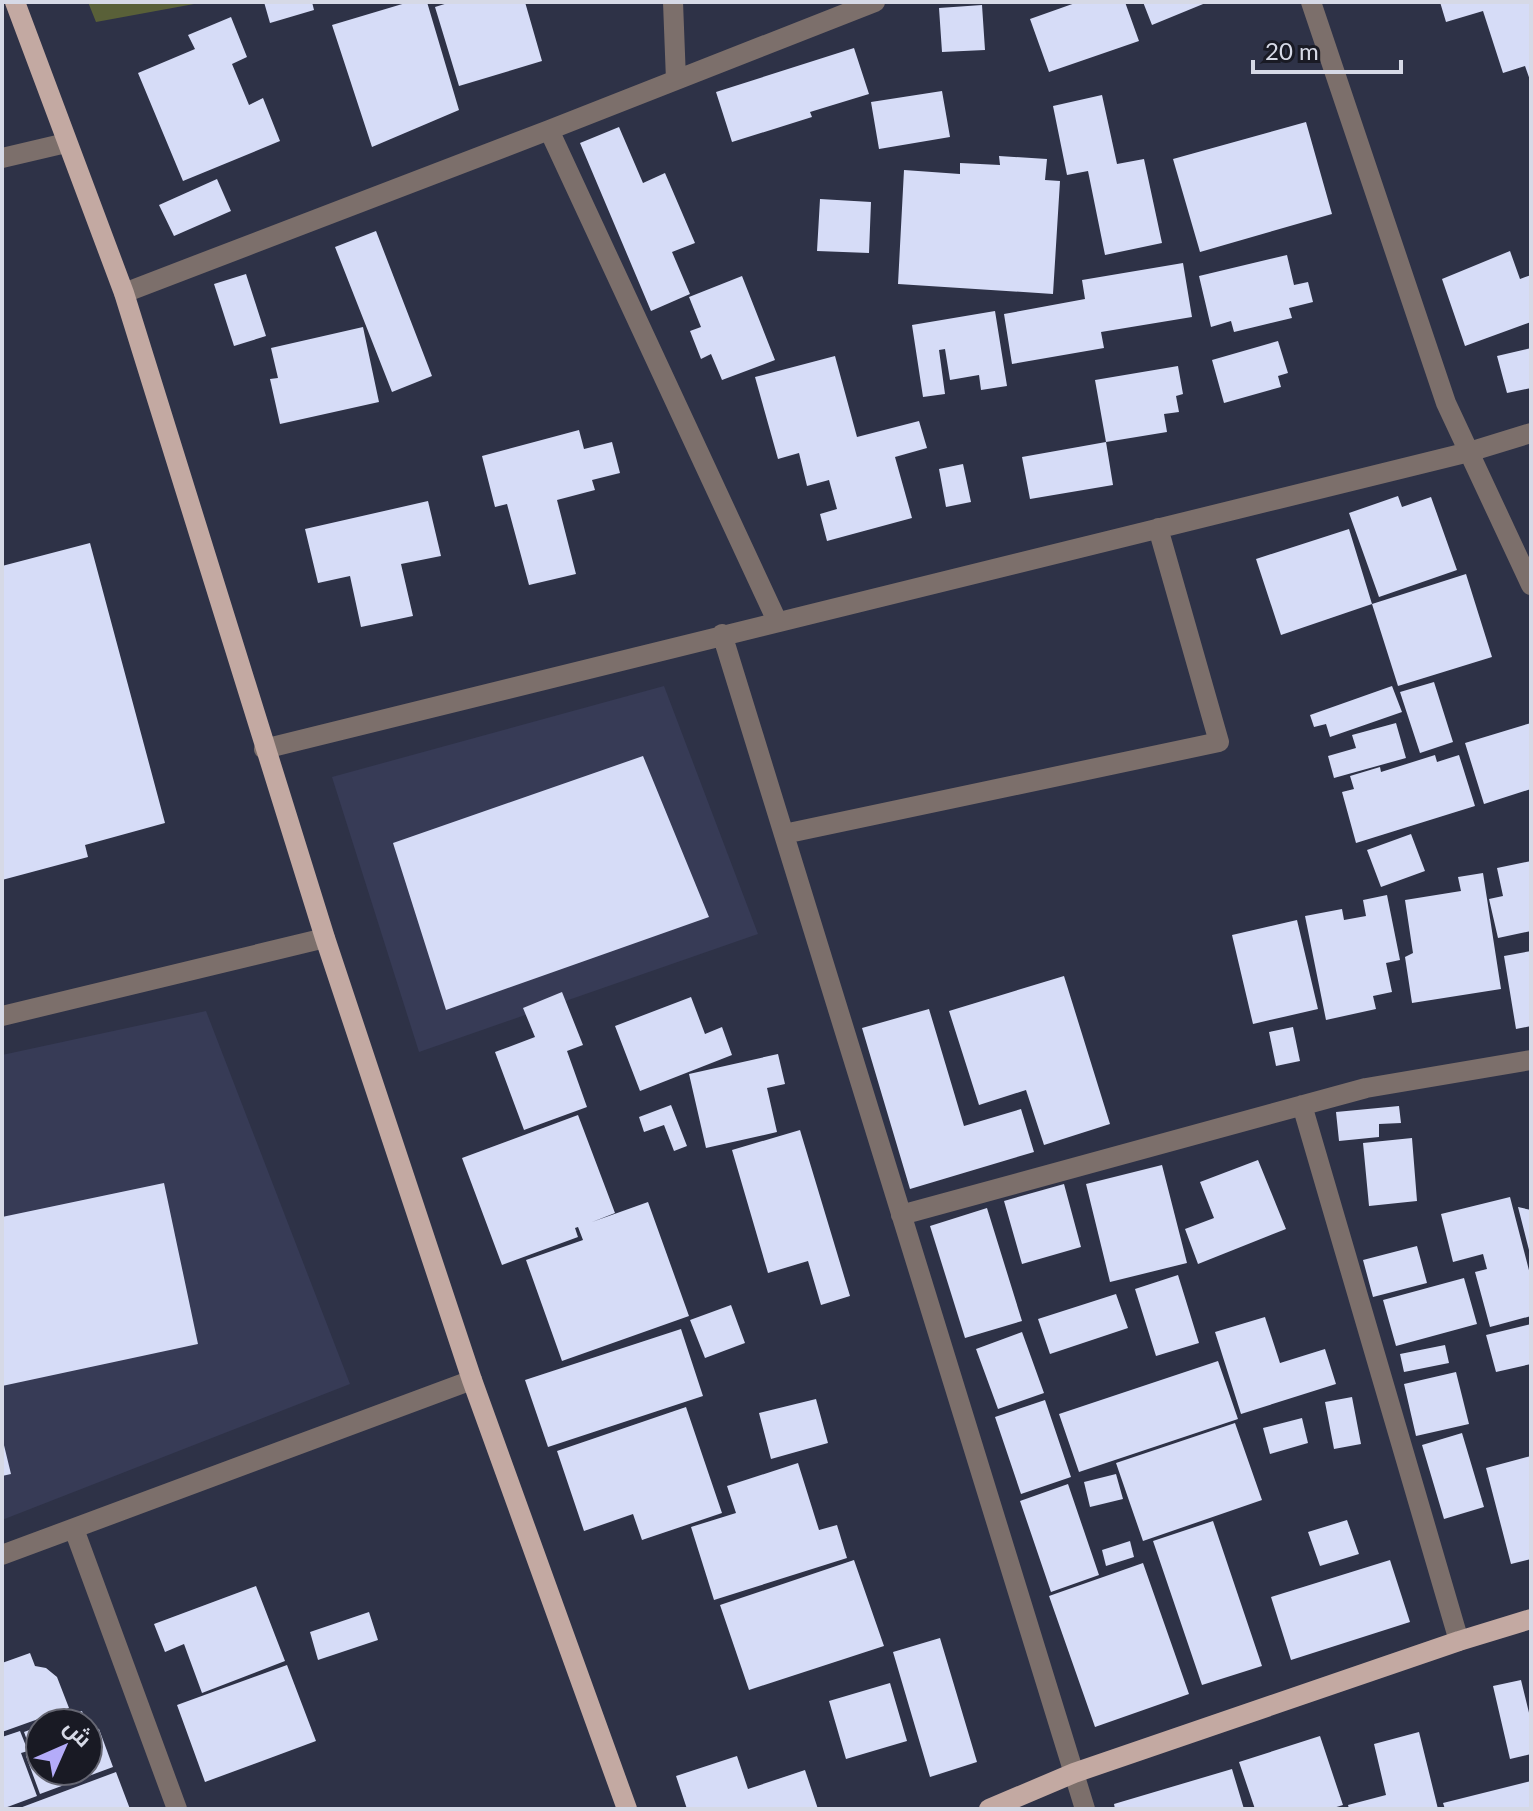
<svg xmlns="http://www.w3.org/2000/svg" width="1533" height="1811" font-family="Lato,Cairo,sans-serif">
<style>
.built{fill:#373b56}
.green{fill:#596038}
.building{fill:#d6dcf7}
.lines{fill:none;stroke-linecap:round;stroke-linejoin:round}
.minor{stroke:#7c6f6b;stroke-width:20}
.major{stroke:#c3a9a2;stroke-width:20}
</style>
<rect width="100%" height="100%" fill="#2e3247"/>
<path class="built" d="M 664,686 L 758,934 L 419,1052 L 332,777 Z
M 206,1011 L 350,1384 L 2,1520 L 2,1055 Z"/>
<path class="green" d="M 88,2 L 205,2 L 96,22 Z"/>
<path class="building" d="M 264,2 L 312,2 L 314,10 L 270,23 Z
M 409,2 L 427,2 L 459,110 L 372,147 L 332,25 Z
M 451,2 L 525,2 L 542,61 L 459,86 L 435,7 Z
M 1078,2 L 1125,2 L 1139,41 L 1049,72 L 1030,19 Z
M 1143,2 L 1208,2 L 1152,25 Z
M 1440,2 L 1531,2 L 1531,83 L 1525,66 L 1503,73 L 1483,11 L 1446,22 Z
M 982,5 L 985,50 L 942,52 L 939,8 Z
M 231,17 L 247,57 L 232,64 L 249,105 L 263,98 L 280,141 L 183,181 L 138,73 L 195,49 L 188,35 Z
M 854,48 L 869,94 L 810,112 L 812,117 L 732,142 L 716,92 Z
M 942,91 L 950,137 L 879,149 L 871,102 Z
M 1102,95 L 1117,164 L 1144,159 L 1162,243 L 1105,255 L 1088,171 L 1067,175 L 1053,106 Z
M 1306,122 L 1332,214 L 1200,252 L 1173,159 Z
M 619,127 L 643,183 L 665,173 L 695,243 L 672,252 L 690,294 L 651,311 L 580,143 Z
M 999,156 L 1047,159 L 1045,180 L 1060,181 L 1053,294 L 898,284 L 904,170 L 960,174 L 960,163 L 1000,165 Z
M 217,179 L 231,211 L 174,236 L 159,205 Z
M 820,199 L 871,202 L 869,253 L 817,251 Z
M 376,231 L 432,376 L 392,392 L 335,247 Z
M 1510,251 L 1520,279 L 1531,275 L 1531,322 L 1465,346 L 1442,279 Z
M 1287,255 L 1294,285 L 1308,282 L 1313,302 L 1289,308 L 1292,318 L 1234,332 L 1231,321 L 1211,327 L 1199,276 Z
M 1183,263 L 1192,317 L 1101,332 L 1104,348 L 1012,364 L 1004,314 L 1085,299 L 1082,280 Z
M 246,274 L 266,336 L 234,346 L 214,284 Z
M 742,276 L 775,360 L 722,380 L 711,354 L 701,359 L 690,331 L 701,327 L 689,297 Z
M 995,311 L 1007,386 L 981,390 L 979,375 L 950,380 L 945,349 L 939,350 L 945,394 L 923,397 L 912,325 Z
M 363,327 L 379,402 L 280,424 L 270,379 L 278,378 L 271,348 Z
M 1278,341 L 1288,373 L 1278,376 L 1281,387 L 1224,403 L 1212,360 Z
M 1531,348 L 1531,388 L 1507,393 L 1497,356 Z
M 835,356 L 857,437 L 919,421 L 927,448 L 895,457 L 912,518 L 827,541 L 820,514 L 837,509 L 829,480 L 807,486 L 799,453 L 778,459 L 755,377 Z
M 1178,366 L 1183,394 L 1176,396 L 1179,412 L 1164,414 L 1167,432 L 1106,442 L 1113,485 L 1030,499 L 1022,457 L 1106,442 L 1095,380 Z
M 579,430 L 584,449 L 612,442 L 620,473 L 592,480 L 595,490 L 557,500 L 576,574 L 529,585 L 507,504 L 495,507 L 482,456 Z
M 963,464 L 971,502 L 946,507 L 939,469 Z
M 1398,496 L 1402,507 L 1431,497 L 1457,570 L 1379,597 L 1349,513 Z
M 428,501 L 441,556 L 401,564 L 413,616 L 361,627 L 350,576 L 318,583 L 305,529 Z
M 1349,529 L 1372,604 L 1281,635 L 1256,559 Z
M 90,543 L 165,823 L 85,845 L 88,857 L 2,880 L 2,566 Z
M 1466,574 L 1492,657 L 1398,686 L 1372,604 Z
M 1434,682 L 1453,742 L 1420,753 L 1400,692 Z
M 1392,686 L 1402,712 L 1330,737 L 1326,724 L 1314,727 L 1310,715 Z
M 1396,723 L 1406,758 L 1334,778 L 1328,756 L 1356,748 L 1352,735 Z
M 1531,723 L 1531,789 L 1484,804 L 1465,743 Z
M 1435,755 L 1437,762 L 1459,755 L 1475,806 L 1356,843 L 1342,792 L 1354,789 L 1350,776 L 1380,767 L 1381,772 Z
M 643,756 L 709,917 L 446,1010 L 393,843 Z
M 1411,834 L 1425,871 L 1381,887 L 1367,850 Z
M 1531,861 L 1531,931 L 1498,938 L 1489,899 L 1503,896 L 1497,868 Z
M 1483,873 L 1501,989 L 1412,1003 L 1405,957 L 1413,953 L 1405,900 L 1461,891 L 1458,877 Z
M 1387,895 L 1400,960 L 1386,963 L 1392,992 L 1373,996 L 1376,1009 L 1326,1020 L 1305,916 L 1342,909 L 1344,920 L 1366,916 L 1363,900 Z
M 1297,920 L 1318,1009 L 1253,1024 L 1232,935 Z
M 1531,951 L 1531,1026 L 1516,1029 L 1504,956 Z
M 1064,976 L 1110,1124 L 1044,1145 L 1026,1090 L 979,1105 L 949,1011 Z
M 562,992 L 583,1045 L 567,1051 L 587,1107 L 524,1130 L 495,1052 L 535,1037 L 523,1008 Z
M 691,997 L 705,1034 L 722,1027 L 732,1055 L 640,1091 L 615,1026 Z
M 929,1009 L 964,1126 L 1021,1109 L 1034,1152 L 910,1189 L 862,1028 Z
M 1293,1027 L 1300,1061 L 1276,1066 L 1269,1032 Z
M 778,1054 L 785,1084 L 767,1088 L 777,1132 L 706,1148 L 689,1074 Z
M 671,1105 L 687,1146 L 674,1151 L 664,1125 L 644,1132 L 639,1117 Z
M 1399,1106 L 1401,1123 L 1379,1124 L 1379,1137 L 1339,1141 L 1336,1112 Z
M 578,1115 L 615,1213 L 592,1222 L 648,1202 L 689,1316 L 562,1361 L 526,1260 L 583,1240 L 578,1227 L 575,1228 L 578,1237 L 502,1265 L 462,1158 Z
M 800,1130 L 850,1296 L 821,1305 L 808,1261 L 768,1273 L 732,1150 Z
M 1412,1138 L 1417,1201 L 1369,1206 L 1363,1143 Z
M 1258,1160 L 1286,1229 L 1198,1264 L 1185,1229 L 1214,1218 L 1200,1182 Z
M 1162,1165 L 1187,1263 L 1110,1282 L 1086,1184 Z
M 164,1183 L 198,1344 L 2,1386 L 2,1217 Z
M 1064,1184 L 1081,1247 L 1022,1264 L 1004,1201 Z
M 1510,1197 L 1531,1278 L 1531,1316 L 1490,1327 L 1475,1272 L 1487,1269 L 1483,1254 L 1453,1262 L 1441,1214 Z
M 1518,1207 L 1531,1210 L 1531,1254 L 1530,1254 Z
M 987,1208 L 1022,1321 L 965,1338 L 930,1226 Z
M 1417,1246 L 1427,1283 L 1373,1297 L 1363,1260 Z
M 1178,1275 L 1199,1343 L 1156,1356 L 1135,1289 Z
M 1464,1278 L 1477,1324 L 1396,1346 L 1383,1300 Z
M 1116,1294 L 1128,1328 L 1050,1354 L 1038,1319 Z
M 731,1305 L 745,1343 L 705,1358 L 690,1320 Z
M 1265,1317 L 1280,1363 L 1325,1349 L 1336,1384 L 1241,1414 L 1215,1332 Z
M 1531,1324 L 1531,1364 L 1496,1372 L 1486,1335 Z
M 681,1329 L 703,1396 L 548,1447 L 525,1380 Z
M 1022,1332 L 1044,1393 L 998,1409 L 976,1349 Z
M 1445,1345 L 1449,1363 L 1404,1372 L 1400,1354 Z
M 1218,1361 L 1238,1419 L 1079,1472 L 1059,1414 Z
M 1456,1372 L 1469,1424 L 1416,1436 L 1404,1384 Z
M 1352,1397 L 1361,1444 L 1334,1449 L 1325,1402 Z
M 816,1399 L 828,1443 L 771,1459 L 759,1413 Z
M 1045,1400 L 1071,1477 L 1021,1494 L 995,1417 Z
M 686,1407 L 722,1513 L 642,1540 L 633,1514 L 584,1531 L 557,1451 Z
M 1302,1418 L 1308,1443 L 1270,1454 L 1263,1428 Z
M 1235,1423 L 1262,1500 L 1143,1541 L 1116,1463 Z
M 1462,1433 L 1484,1507 L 1444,1519 L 1422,1445 Z
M 2,1437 L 11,1474 L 2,1476 Z
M 1531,1456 L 1531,1559 L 1511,1564 L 1486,1468 Z
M 798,1463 L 819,1530 L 837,1525 L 847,1558 L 714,1600 L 691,1527 L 736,1513 L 727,1486 Z
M 1116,1474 L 1123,1499 L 1090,1507 L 1084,1482 Z
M 1068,1484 L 1099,1575 L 1051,1592 L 1020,1501 Z
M 1347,1520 L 1359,1554 L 1320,1566 L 1308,1532 Z
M 1213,1521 L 1262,1666 L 1202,1685 L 1153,1541 Z
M 1130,1541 L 1134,1557 L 1106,1566 L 1102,1550 Z
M 854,1560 L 884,1646 L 749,1690 L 720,1605 Z
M 1390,1560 L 1410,1622 L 1291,1660 L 1271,1597 Z
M 1143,1563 L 1189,1694 L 1095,1727 L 1049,1596 Z
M 256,1586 L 285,1661 L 202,1693 L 184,1644 L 165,1652 L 154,1624 Z
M 369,1612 L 378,1640 L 318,1660 L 310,1632 Z
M 940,1638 L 977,1762 L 930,1777 L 893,1652 Z
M 30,1653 L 35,1666 L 46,1668 L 57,1677 L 69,1708 L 2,1732 L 2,1663 Z
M 287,1665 L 316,1741 L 205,1782 L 177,1705 Z
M 1521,1680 L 1531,1721 L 1531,1754 L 1510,1759 L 1493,1686 Z
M 890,1683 L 907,1741 L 846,1759 L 829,1701 Z
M 82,1711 L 86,1723 L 50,1723 Z
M 40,1726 L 40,1771 L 88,1771 L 88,1726 L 99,1729 L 113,1767 L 40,1794 L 26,1756 L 32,1754 L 24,1732 Z
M 20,1731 L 28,1751 L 21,1753 L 37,1796 L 2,1809 L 2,1737 Z
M 1419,1732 L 1438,1809 L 1349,1809 L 1348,1805 L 1386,1795 L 1374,1744 Z
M 1320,1736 L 1343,1805 L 1330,1809 L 1255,1809 L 1239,1762 Z
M 737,1756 L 748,1789 L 805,1770 L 818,1809 L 687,1809 L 676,1776 Z
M 1232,1769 L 1244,1809 L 1115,1809 L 1114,1804 Z
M 116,1772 L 130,1809 L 17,1809 Z
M 1531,1781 L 1531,1809 L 1445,1809 L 1443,1803 Z"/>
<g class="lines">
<path class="minor" d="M 673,2 L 676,80
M 1311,2 L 1446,403 L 1531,585
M 549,130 L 777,621
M 2,158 L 66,143
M 124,293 L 549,130 L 875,2
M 722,634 L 1085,1809
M 264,749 L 1469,452 L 1531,433
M 784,834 L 1219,742 L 1158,528
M 2,1016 L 325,938
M 1302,1105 L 1459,1641
M 901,1215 L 1366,1088 L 1531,1060
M 74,1529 L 177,1809
M 2,1555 L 472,1380"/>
<path class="major" d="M 15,2 L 124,293 L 325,938 L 472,1380 L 627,1809
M 989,1809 L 1074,1773 L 1459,1641 L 1531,1619"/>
</g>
<rect width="1533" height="1811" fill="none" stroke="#d6d9e6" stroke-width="8"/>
<g transform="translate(64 1747) rotate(45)"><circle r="38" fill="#191a24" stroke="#656672" stroke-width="2"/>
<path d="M0-6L14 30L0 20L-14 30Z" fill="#b4acf9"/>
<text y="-12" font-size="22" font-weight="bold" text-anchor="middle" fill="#d6d9e6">ش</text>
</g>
<path d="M1253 60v12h148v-12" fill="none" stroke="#d6d9e6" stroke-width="4"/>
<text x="1265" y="60" font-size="24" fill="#d6d9e6" stroke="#191a24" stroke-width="6" paint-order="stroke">20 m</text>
</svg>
